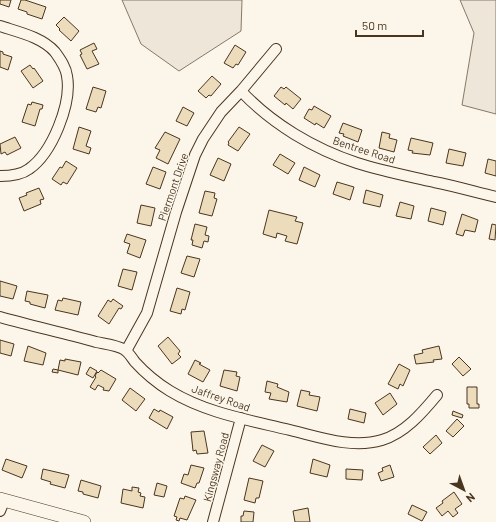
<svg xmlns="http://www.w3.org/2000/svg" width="496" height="522" font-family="Barlow,sans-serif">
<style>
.green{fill:#ede6d9;stroke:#887966}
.building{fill:#ecdcbc;stroke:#4a3520}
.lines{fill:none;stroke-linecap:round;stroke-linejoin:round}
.minor-casing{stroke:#4a3520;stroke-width:12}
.major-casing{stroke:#4a3520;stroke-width:14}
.minor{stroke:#fbf6e9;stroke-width:10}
.major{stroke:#fbf6e9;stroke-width:13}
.labels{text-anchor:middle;stroke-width:3;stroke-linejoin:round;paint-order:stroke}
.street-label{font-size:11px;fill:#4a3520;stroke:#fbf6e9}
</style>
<rect width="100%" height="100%" fill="#fbf6e9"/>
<path class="green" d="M 122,0 L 242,0 L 241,31 L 179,71 L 141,44 Z
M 460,0 L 496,0 L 496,114 L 462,105 L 474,33 Z"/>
<path class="building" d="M 0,0 L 11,0 L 9,7 L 0,4 Z
M 21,0 L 25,0 L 46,7 L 42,19 L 27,14 L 27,12 L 18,9 Z
M 64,17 L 79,31 L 71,41 L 59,30 L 60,29 L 56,25 Z
M 94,43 L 97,49 L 92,51 L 99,64 L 87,69 L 80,55 L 82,54 L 80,50 Z
M 235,45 L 246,52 L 238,65 L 236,64 L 233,68 L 224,63 Z
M 0,51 L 3,52 L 3,54 L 12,57 L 8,70 L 0,67 Z
M 30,65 L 33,69 L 34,68 L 43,81 L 33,88 L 21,71 Z
M 212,76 L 221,84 L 211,96 L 209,95 L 206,98 L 198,91 Z
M 93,87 L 106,91 L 101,108 L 98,107 L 96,112 L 86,109 Z
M 281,87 L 284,89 L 286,87 L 301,99 L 293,109 L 286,103 L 285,105 L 274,96 Z
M 32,102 L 43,105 L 42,109 L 40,109 L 35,126 L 22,122 L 28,104 L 31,105 Z
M 314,106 L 331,116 L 324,128 L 316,123 L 315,125 L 304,118 L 309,109 L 312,110 Z
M 183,107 L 194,113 L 187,126 L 176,121 Z
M 343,123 L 362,130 L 358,142 L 343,136 L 344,134 L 339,133 Z
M 79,127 L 91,131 L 86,146 L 91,148 L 89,154 L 73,149 Z
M 239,127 L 250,134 L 238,151 L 228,145 L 229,143 L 228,142 Z
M 165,132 L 180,139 L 168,164 L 156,158 L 160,150 L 155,148 Z
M 382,132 L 390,134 L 389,138 L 397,140 L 394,152 L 379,148 Z
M 15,137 L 21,148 L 7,155 L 5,152 L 1,154 L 0,144 Z
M 411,138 L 433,143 L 430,155 L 412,153 L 413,151 L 408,150 Z
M 449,149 L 466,153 L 463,166 L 446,163 Z
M 280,154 L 295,163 L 288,174 L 273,165 Z
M 218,158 L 231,164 L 224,181 L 210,175 Z
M 488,159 L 496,161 L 496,176 L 485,173 Z
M 66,161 L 77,168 L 67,184 L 63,182 L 61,185 L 52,179 L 60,167 L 62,168 Z
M 153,167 L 166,172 L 160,189 L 146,184 Z
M 304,167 L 320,175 L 315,187 L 299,180 Z
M 337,182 L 354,187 L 350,200 L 333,194 Z
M 39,188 L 44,199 L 40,200 L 41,204 L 24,211 L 19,198 L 27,195 L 26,193 Z
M 366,190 L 383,195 L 380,207 L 363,203 Z
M 205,191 L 215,193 L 214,198 L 217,199 L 212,216 L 199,213 Z
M 400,202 L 414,206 L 411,219 L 396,216 Z
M 141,205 L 155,208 L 151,226 L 137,223 Z
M 431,208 L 446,212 L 443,225 L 428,221 Z
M 269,210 L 297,217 L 295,221 L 303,223 L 297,244 L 285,241 L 287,236 L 277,233 L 276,238 L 263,234 Z
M 462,214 L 478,220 L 475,232 L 465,230 L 463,236 L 456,234 Z
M 195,224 L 207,227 L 205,235 L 209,236 L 208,242 L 204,241 L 202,248 L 192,245 L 193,240 L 191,240 Z
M 492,224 L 496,225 L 495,240 L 489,239 Z
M 127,234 L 146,240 L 140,258 L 127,253 L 130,244 L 124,242 Z
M 187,256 L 200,259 L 194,277 L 181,273 Z
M 123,269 L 137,272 L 132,290 L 118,286 Z
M 0,281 L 17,286 L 13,299 L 0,296 Z
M 177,288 L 190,292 L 185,310 L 182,309 L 181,314 L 170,311 Z
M 27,291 L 48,295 L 45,308 L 30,304 L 30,302 L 25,301 Z
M 63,298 L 81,302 L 78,315 L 55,310 L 58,300 L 62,301 Z
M 113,299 L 123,306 L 121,309 L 119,308 L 109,324 L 98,316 L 108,300 L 111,302 Z
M 168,337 L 180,351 L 178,354 L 181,357 L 172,364 L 158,346 Z
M 0,340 L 14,344 L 11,356 L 0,353 Z
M 28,346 L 46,353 L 43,365 L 24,361 Z
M 439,346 L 442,359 L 433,360 L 434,362 L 416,364 L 414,355 L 423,353 L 422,350 Z
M 459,357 L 471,369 L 463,376 L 452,364 Z
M 65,359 L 81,362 L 78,375 L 58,370 L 58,373 L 52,372 L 53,369 L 58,370 L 60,360 L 65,361 Z
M 195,360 L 201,363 L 199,364 L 210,370 L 203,382 L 188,374 Z
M 399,364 L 410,370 L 403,386 L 400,384 L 398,389 L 388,384 Z
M 90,367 L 97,371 L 93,378 L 86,374 Z
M 101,370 L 116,379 L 109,391 L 103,390 L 104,388 L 98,385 L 95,390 L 90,387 L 96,377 L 95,376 L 97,372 L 98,373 Z
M 224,370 L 237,372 L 236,376 L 240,377 L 237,391 L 220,386 Z
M 267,381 L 278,384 L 277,387 L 289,392 L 287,402 L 269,399 L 271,393 L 265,392 Z
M 467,387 L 477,387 L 477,404 L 479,404 L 479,408 L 469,408 L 469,404 L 467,404 Z
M 130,388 L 145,399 L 136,411 L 122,400 Z
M 301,390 L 310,392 L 309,395 L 320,397 L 317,411 L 297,406 Z
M 390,393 L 397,404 L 383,415 L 375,403 Z
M 154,409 L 159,412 L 160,410 L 173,417 L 167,429 L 149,418 Z
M 350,409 L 366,413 L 364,423 L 348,419 Z
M 453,411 L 463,415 L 462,418 L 452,415 Z
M 457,419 L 464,426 L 453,437 L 446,431 Z
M 204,431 L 208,453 L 197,454 L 196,450 L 193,451 L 191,432 Z
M 436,435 L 442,443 L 430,454 L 423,447 Z
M 262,445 L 274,451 L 265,467 L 253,461 Z
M 6,459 L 27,466 L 22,478 L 2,470 Z
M 313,459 L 330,465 L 327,477 L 310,473 Z
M 191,465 L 204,468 L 199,483 L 197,483 L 195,488 L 181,483 L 184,474 L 188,475 Z
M 390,465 L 394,477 L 381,481 L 378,473 L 383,471 L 382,468 Z
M 43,469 L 69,475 L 65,488 L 50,484 L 51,482 L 41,479 Z
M 346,469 L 363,470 L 362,480 L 346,479 Z
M 249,478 L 263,481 L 259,498 L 256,498 L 255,503 L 244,500 Z
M 81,480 L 101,486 L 98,498 L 83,494 L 83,492 L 78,491 Z
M 157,483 L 167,486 L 164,497 L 154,495 Z
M 132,487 L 139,488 L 138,492 L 141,493 L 140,496 L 145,497 L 143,508 L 121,503 L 123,489 L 132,491 Z
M 454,492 L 462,504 L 455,509 L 458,513 L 453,517 L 448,511 L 442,516 L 436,508 L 443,503 L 442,501 Z
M 185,496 L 196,500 L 187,520 L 180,518 L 179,521 L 176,520 L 177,517 L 174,516 L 180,498 L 184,499 Z
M 412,505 L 427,512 L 422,521 L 408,514 Z
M 308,508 L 310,522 L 295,522 L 293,511 Z
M 244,511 L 254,512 L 253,522 L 241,522 L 241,516 L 243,516 Z"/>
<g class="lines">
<g class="minor-casing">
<path id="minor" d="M 0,26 C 18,32 42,37 55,52 C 60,59 66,67 67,76 C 72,104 52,153 29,169 C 21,175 10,176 0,176
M 241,91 C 272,124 314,149 357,163 C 382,171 408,176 434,182 C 455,186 475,192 496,197
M 0,317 C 32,326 64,333 96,342 C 105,344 117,345 125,350 C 129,353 132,358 135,362 C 145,373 157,383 170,391 C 206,413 249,420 290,430 C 319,437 352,449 382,440 C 405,433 422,413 437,395
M 126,351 L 147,313 L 176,212 L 195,155 L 203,139 L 221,112 L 241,91 L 276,49
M 0,511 L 4,501
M 213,522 L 241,418"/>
</g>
<g class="major-casing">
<path id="major" d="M 0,499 L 84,522"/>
</g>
<use href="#minor" class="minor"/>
<use href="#major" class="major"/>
</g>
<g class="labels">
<g class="street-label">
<text transform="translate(364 150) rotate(18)" y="4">Bentree Road</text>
<text transform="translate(173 187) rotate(-71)" y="4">Piermont Drive</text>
<text transform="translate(221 398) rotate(19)" y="4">Jaffrey Road</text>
<text transform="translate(216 467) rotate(-75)" y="4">Kingsway Road</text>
</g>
</g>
<g transform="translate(464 490) rotate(139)" stroke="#fbf6e9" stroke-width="3" paint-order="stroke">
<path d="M0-3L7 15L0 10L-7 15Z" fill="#4a3520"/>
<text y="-6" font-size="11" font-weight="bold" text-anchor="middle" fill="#4a3520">N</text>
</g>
<path d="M356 30v6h67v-6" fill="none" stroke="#4a3520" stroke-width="2"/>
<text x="362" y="30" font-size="12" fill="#4a3520" stroke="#fbf6e9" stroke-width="3" paint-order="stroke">50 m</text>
</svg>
